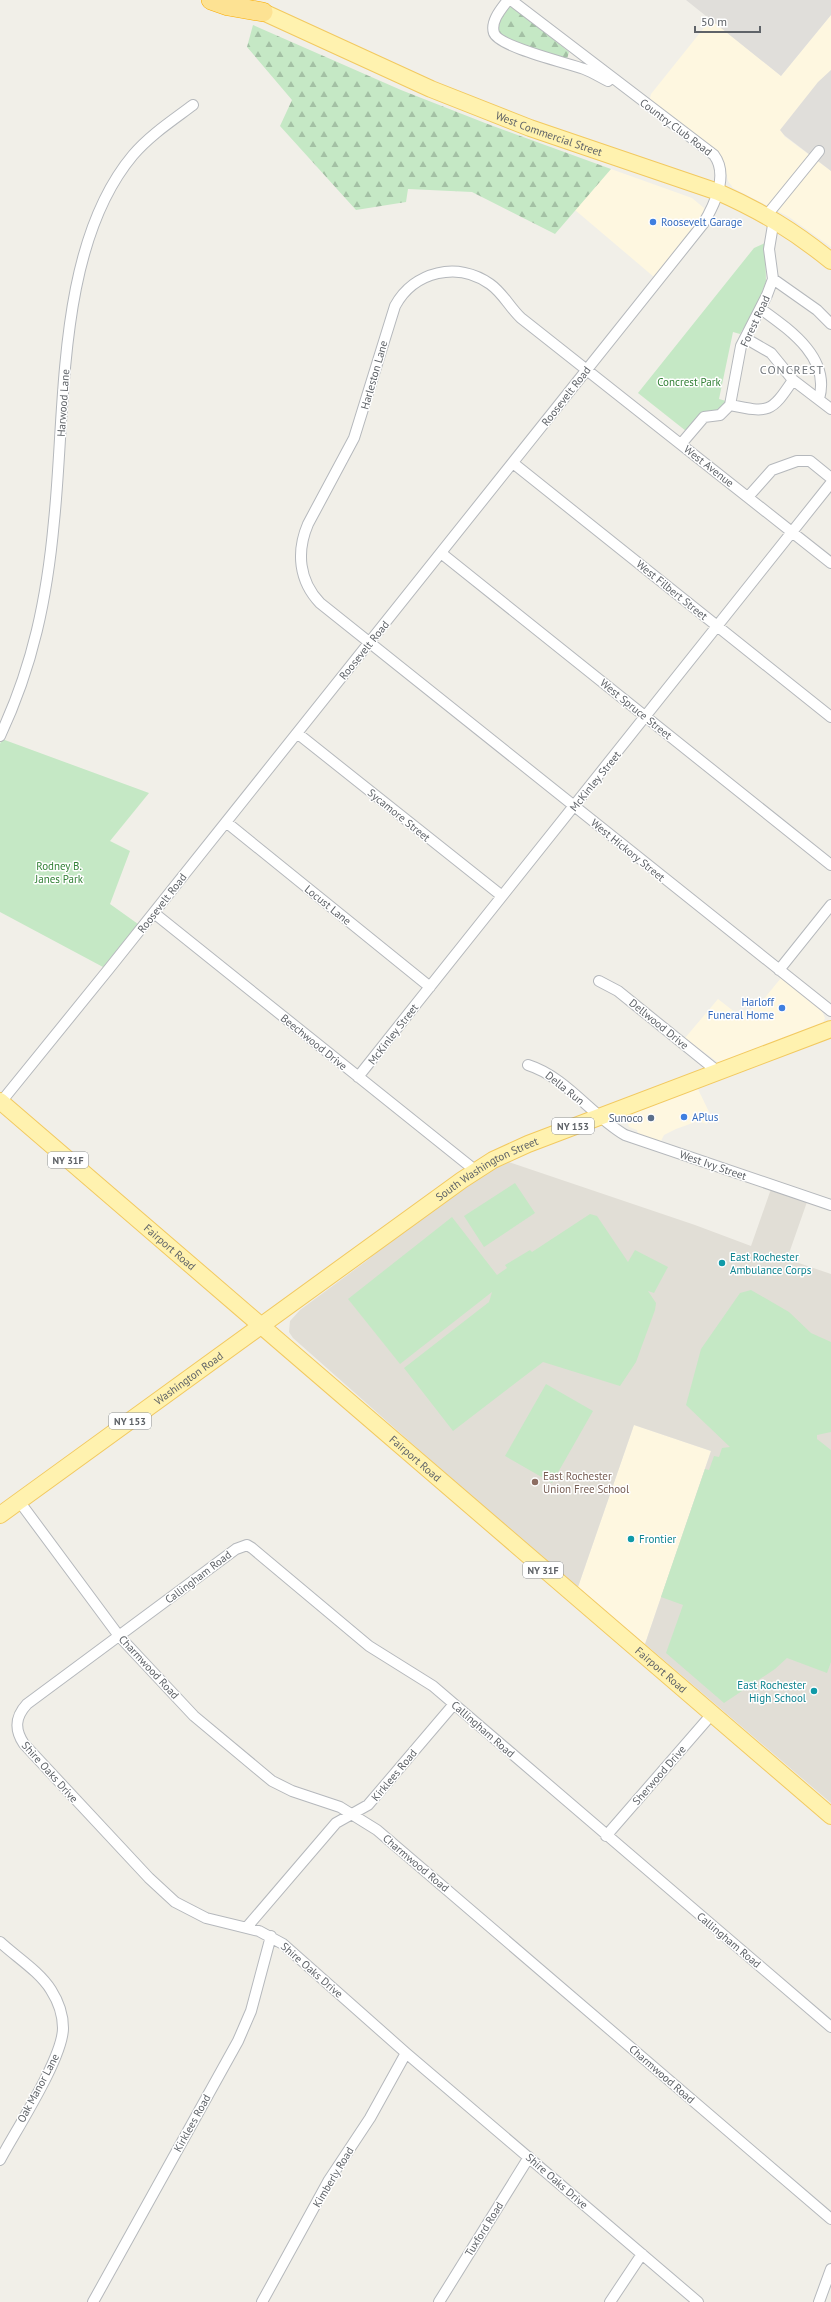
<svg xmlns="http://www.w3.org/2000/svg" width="831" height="2302" font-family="'PT Sans',sans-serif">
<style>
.commercial{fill:#fef7e0}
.industrial{fill:#e0deda}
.education{fill:#e1ded6}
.forest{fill:url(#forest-firs)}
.green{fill:#c5e8c5}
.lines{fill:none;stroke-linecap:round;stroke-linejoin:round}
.street-casing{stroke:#b5b8bc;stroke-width:12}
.primary-casing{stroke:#f2c960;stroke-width:18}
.highway-casing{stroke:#f9ab00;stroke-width:20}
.street{stroke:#fff;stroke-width:10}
.primary{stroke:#fff2af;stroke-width:16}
.highway{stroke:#fde293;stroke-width:19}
.shop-dot{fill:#3f7fe0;stroke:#fff;stroke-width:1.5}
.service-dot{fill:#5c6f8a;stroke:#fff;stroke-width:1.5}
.culture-dot{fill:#0f9aa8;stroke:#fff;stroke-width:1.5}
.education-dot{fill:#8d6e63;stroke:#fff;stroke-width:1.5}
.labels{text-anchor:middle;stroke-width:3;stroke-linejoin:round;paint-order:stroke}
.shield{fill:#fff;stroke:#8f9295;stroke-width:1}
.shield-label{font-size:10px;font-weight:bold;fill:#5f6368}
.street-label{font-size:11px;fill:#5f6368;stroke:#fff}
.shop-label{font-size:11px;fill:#366cbe;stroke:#fff;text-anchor:start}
.park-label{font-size:11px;fill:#348238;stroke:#fff}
.service-label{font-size:11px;fill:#4e5e75;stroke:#fff;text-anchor:end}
.culture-label{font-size:11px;fill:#0d838f;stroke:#fff;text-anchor:start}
.education-label{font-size:11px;fill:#785e54;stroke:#fff;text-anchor:start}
.neighbourhood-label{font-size:12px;letter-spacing:1px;fill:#70757a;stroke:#fff}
</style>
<defs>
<pattern id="forest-firs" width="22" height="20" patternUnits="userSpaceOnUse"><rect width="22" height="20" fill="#c5e8c5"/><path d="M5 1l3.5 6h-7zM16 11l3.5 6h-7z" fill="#a3c0a4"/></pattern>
</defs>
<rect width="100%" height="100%" fill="#f1efe8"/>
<path class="commercial" d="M 831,15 L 831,70 L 784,136 L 831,171 L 831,247 L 789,217 L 733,188 L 728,181 L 722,157 L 650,102 L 650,98 L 651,94 L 711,19 L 781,76 Z
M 611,169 L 692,198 L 704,208 L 702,217 L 654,277 L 575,210 Z
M 781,978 L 821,1009 L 825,1018 L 822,1025 L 720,1064 L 685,1038 L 718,999 L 736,1013 L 748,1010 L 759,1005 Z
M 696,1085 L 710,1114 L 707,1124 L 698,1121 L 676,1129 L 664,1135 L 661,1141 L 638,1134 L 637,1130 L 629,1127 L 626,1118 L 623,1118 L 625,1113 Z
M 634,1425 L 711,1451 L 645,1644 L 578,1587 Z"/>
<path class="industrial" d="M 686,0 L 831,0 L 831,15 L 781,76 Z
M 831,70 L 831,171 L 784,135 L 780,130 L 818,82 Z"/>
<path class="education" d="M 503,1160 L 695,1225 L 751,1246 L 771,1189 L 807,1202 L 787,1259 L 831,1274 L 831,1803 L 645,1644 L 711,1451 L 634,1425 L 578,1587 L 470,1495 L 293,1338 L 289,1332 L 290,1321 L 300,1310 L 365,1262 L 428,1211 Z"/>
<path class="forest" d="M 509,4 L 569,52 L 567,59 L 514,42 L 499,34 C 495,22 502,14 509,4 Z
M 253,25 L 401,90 L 485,123 L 611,169 L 555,234 L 472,192 L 408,189 L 406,202 L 356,210 L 280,126 L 292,100 L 247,47 Z"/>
<path class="green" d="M 765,243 L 766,282 L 756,307 L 740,334 L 733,332 L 719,399 L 726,401 C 722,412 712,410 702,412 L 686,431 L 638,393 L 754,248 Z
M 2,739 L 149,793 L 110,841 L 130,851 L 110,904 L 138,924 L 103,967 L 0,912 L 0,744 Z
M 515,1183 L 535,1213 L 484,1247 L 464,1216 Z
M 590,1214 L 597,1216 L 628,1262 L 635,1250 L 668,1267 L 654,1293 L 648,1291 L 656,1303 L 655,1310 L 636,1362 L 620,1386 L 543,1362 L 453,1431 L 404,1368 L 489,1302 L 492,1292 L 400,1364 L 348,1299 L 452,1217 L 497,1275 L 507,1268 L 505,1265 L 530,1250 L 532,1252 Z
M 751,1290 L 789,1312 L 811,1333 L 831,1342 L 831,1432 L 817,1435 L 817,1439 L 831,1450 L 831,1662 L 827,1673 L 787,1658 L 775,1669 L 724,1703 L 666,1653 L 683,1605 L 661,1597 L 705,1469 L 709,1470 L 714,1456 L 719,1457 L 722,1448 L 730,1447 L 686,1405 L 701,1349 L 740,1293 Z
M 546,1384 L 593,1411 L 552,1483 L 505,1456 Z"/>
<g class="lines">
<g class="street-casing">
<path id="street" d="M 508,0 C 502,8 490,21 494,33 C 499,47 568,63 584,69 C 592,72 600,77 608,81
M 767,215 L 819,151
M 773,279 L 817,310 L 831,324
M 761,309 C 790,330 831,358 819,399
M 745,338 L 771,353 L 793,380
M 730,405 C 769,413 771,413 793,380 L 831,409
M 681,444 L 704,417 L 720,415 L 730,405 L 741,346 L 767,295 L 773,279 L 769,249 L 774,219
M 513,463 L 831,717
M 748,497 L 772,470 L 797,461 L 810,461 L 831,478
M 441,553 L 831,865
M 831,563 L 521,318 C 510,308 503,293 490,284 C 458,261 414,271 395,306 L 354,438 L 308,524 C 296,552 299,581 320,603 L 831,1011
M 297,733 L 502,896
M 0,736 C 33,666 47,598 54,521 C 66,408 56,247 133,155 C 150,135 173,120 193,105
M 226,822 L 430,987
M 154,913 L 476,1171
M 779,970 L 831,905
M 599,981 L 618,991 L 717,1071
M 528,1065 C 566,1077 591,1115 625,1135 L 831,1205
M 358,1077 L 831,483
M 1,1102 L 108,970 L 703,224 C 714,206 729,175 714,155 L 511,0
M 19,1501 L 119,1636 L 194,1716 L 272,1781 L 292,1791 L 340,1807 L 377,1830 L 831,2219
M 606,1836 L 712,1714
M 247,1927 L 336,1823 L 368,1805 L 454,1704
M 0,1942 C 16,1957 39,1971 51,1990 C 58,2001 63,2015 63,2028 C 63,2058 16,2130 0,2160
M 93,2302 L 238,2041 L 251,2011 L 271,1936
M 262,2302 L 329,2180 L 370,2118 L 406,2053
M 439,2302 L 529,2157
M 610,2302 L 642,2254
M 698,2302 L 406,2053 L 283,1944 L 259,1931 L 206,1918 L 175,1902 L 149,1878 L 24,1744 C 14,1729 15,1717 27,1704 L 236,1549 L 247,1545 L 252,1548 L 369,1646 L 433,1686 L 831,2027
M 819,2302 L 831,2269"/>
</g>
<g class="primary-casing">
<g id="primary">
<path id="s1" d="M 263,12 L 431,89 L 530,128 L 718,192 C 761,211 794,231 831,261"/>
<path id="s2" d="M 0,1101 L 831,1816"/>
<path id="s3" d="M 0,1515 L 462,1180 L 493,1160 L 528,1144 L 831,1029"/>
</g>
</g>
<g class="highway-casing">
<path id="highway" d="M 211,0 L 228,6 L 263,12"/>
</g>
<use href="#street" class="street"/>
<use href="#primary" class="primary"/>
<use href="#highway" class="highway"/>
</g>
<g class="shop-dot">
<circle cx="653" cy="222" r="4"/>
<circle cx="782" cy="1008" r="4"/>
<circle cx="684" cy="1117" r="4"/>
</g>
<circle class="service-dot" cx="651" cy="1118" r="4"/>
<g class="culture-dot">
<circle cx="722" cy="1263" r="4"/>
<circle cx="631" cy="1539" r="4"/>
<circle cx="814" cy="1691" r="4"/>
</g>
<circle class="education-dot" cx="535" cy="1482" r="4"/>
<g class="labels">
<g class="shield">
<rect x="552" y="1118" width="42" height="16" rx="3"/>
<rect x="48" y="1152" width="40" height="16" rx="3"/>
<rect x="109" y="1413" width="42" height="16" rx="3"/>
<rect x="523" y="1562" width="40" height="16" rx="3"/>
</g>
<g class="shield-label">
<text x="573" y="1130">NY 153</text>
<text x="68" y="1164">NY 31F</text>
<text x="130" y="1425">NY 153</text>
<text x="543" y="1574">NY 31F</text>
</g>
<g class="street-label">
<text transform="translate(676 127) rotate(37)" y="4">Country Club Road</text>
<text dy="4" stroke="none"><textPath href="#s1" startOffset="311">West Commercial Street</textPath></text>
<text transform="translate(755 321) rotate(-65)" y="4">Forest Road</text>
<text transform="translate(374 375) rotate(-74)" y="4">Harleston Lane</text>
<text transform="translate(566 396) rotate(-52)" y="4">Roosevelt Road</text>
<text transform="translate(63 403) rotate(-86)" y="4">Harwood Lane</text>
<text transform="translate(709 466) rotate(38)" y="4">West Avenue</text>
<text transform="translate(672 590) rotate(39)" y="4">West Filbert Street</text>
<text transform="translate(364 650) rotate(-51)" y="4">Roosevelt Road</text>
<text transform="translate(636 709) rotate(39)" y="4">West Spruce Street</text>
<text transform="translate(595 781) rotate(-51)" y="4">McKinley Street</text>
<text transform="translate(399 815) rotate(39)" y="4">Sycamore Street</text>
<text transform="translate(628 850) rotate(39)" y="4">West Hickory Street</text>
<text transform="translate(162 903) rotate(-52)" y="4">Roosevelt Road</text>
<text transform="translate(328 905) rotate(39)" y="4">Locust Lane</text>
<text transform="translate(659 1024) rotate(39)" y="4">Dellwood Drive</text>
<text transform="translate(393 1034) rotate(-52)" y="4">McKinley Street</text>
<text transform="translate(314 1042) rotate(39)" y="4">Beechwood Drive</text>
<text transform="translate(565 1088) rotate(39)" y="4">Della Run</text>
<text transform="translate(713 1165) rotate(19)" y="4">West Ivy Street</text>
<text dy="4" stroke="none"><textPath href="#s3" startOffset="598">South Washington Street</textPath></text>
<text dy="4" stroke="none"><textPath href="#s2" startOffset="224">Fairport Road</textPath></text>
<text dy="4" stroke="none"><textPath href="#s3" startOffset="233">Washington Road</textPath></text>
<text dy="4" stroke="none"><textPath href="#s2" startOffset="548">Fairport Road</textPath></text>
<text transform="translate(198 1577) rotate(-37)" y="4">Callingham Road</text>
<text transform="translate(149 1667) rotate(47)" y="4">Charmwood Road</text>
<text dy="4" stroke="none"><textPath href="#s2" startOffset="872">Fairport Road</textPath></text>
<text transform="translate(483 1729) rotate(41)" y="4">Callingham Road</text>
<text transform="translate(50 1772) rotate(48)" y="4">Shire Oaks Drive</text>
<text transform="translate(394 1775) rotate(-50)" y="4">Kirklees Road</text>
<text transform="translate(659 1775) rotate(-49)" y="4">Sherwood Drive</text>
<text transform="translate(416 1863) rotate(40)" y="4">Charmwood Road</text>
<text transform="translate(729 1940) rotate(40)" y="4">Callingham Road</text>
<text transform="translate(312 1970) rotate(41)" y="4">Shire Oaks Drive</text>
<text transform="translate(662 2074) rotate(41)" y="4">Charmwood Road</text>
<text transform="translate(38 2088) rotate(-62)" y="4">Oak Manor Lane</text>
<text transform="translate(192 2123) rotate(-61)" y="4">Kirklees Road</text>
<text transform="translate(333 2177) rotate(-59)" y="4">Kimberly Road</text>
<text transform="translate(557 2181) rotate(41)" y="4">Shire Oaks Drive</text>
<text transform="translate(484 2229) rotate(-58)" y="4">Tuxford Road</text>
</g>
<g class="shop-label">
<text x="661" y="226">Roosevelt Garage</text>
<text x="774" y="1006" text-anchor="end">Harloff<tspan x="774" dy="13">Funeral Home</tspan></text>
<text x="692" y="1121">APlus</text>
</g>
<g class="park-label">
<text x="689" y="386">Concrest Park</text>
<text x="59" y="870">Rodney B.<tspan x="59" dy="13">Janes Park</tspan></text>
</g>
<g class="service-label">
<text x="643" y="1122">Sunoco</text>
</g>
<g class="culture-label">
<text x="730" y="1261">East Rochester<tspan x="730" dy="13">Ambulance Corps</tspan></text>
<text x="639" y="1543">Frontier</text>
<text x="806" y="1689" text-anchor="end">East Rochester<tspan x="806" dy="13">High School</tspan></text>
</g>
<g class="education-label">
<text x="543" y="1480">East Rochester<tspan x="543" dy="13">Union Free School</tspan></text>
</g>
<g class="neighbourhood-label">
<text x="792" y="374">CONCREST</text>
</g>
</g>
<path d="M695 26v6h65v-6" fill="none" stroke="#5f6368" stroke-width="2"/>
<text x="701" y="26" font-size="12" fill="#5f6368" stroke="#ffffff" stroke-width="3" paint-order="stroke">50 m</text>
</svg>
